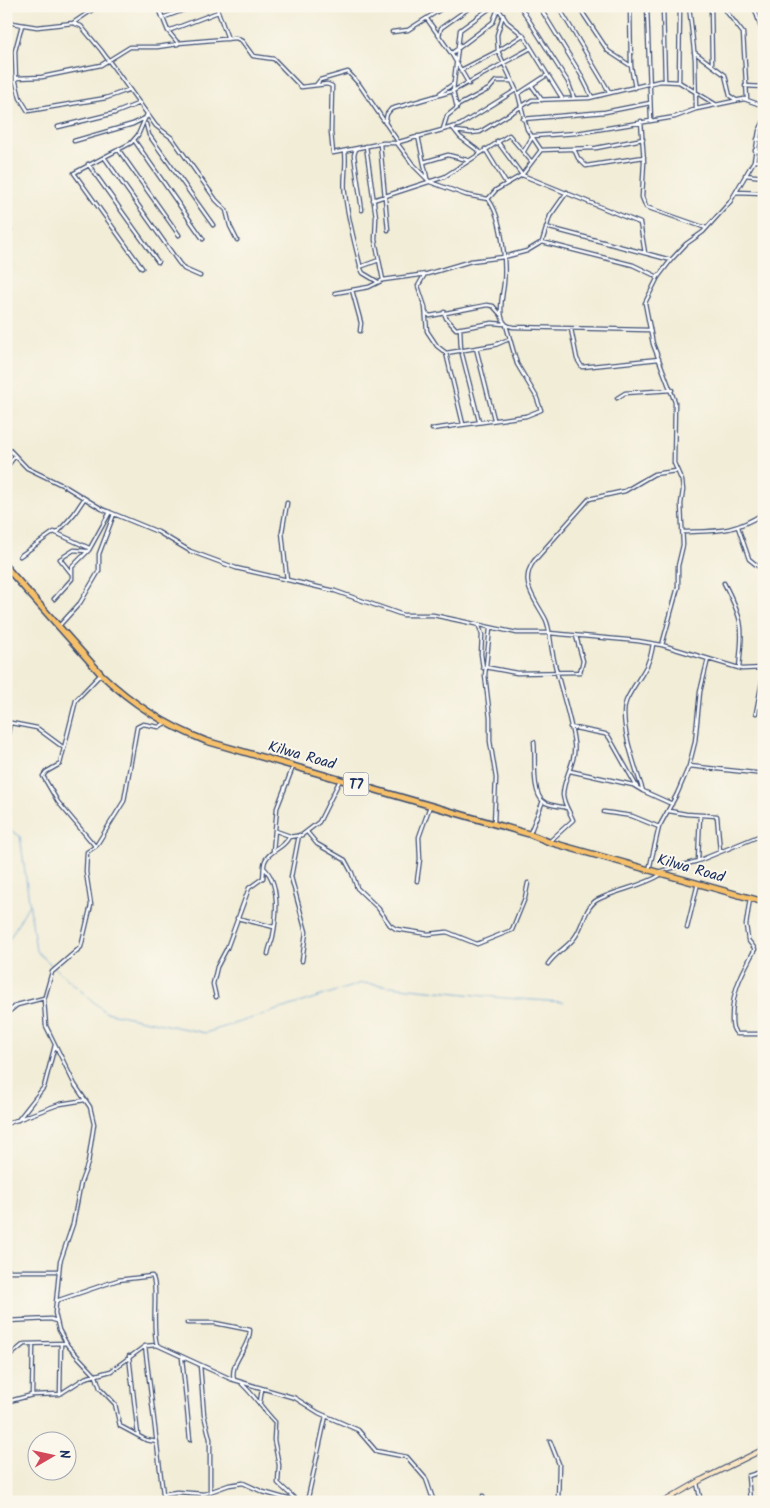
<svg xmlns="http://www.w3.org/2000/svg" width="770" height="1508" font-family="Kalam,sans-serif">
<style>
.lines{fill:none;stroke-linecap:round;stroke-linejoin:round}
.stream{stroke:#619fd3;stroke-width:1}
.street-casing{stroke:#3b4c70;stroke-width:5}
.secondary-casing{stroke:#3b4c70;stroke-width:6}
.highway-casing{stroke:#3b4c70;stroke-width:8}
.street{stroke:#fff;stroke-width:2.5}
.secondary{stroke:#fbe6c4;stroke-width:4}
.highway{stroke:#f6c06b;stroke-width:5}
.labels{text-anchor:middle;stroke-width:4;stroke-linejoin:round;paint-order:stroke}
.shield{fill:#fbf7ec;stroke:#5e6b89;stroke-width:1}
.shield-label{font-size:14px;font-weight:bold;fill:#1b2f5e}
.street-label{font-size:15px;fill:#1b2f5e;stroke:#fbf7ec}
</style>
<rect width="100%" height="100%" fill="#fbf7ec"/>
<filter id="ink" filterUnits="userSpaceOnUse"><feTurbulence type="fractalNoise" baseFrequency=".02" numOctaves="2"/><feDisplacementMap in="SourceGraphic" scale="10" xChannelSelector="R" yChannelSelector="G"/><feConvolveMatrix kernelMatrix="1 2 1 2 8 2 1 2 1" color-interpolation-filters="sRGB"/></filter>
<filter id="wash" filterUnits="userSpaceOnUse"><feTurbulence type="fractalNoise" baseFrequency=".0096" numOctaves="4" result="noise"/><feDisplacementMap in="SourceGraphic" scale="20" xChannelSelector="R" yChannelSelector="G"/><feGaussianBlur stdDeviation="1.12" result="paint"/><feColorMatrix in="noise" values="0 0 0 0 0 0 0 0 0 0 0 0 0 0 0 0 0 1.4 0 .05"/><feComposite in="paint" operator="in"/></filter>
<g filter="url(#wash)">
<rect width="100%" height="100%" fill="#f2edd7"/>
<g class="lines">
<path class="stream" d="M 6,828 L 20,836 L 36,951 L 105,1012 L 205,1033 L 362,983 L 504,998 L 563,1002
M 6,945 L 28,906"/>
</g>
</g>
<g filter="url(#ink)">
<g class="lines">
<g class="street-casing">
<path id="street" d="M 158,6 L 168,31 L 178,43 L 236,38 L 242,41 L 253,56 L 274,59 L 301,87 L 327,84 L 332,86 L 331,132 L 333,153 L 383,143 L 397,143 L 414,166 L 430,182 L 466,195 L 488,199 C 502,216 506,261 504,283 C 503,294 499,306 502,318 C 504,324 507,326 513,327 L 649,330
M 216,6 L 228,39
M 520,6 L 568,82 L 574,98
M 539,6 L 580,73 L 592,97
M 558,6 L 610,93
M 578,6 L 608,51 L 631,66
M 630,6 L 631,66 L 635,88
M 647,6 L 651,120
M 663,6 L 665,81
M 689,6 L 695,59 L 696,109
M 711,6 L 712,65
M 722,6 L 743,33 L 747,99
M 754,6 L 764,38
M 498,8 L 507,22 L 523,35 L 562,98
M 162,18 L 195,6
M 427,19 L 451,53 L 469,84
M 6,22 L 37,27 L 73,23 L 81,26 L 101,50 L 156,126 L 172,138 L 216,200 L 226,210 L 230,226 L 237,240
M 73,23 L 98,6
M 22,25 L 15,51 L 16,82 L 20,98 L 28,111 L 106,98 L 128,90
M 168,31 L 218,12
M 392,32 L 408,30 L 446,6
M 439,36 L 441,28 L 472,6
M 694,52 L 725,75 L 730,96 L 736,100
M 452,53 L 493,22 L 499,6
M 461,70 L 498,51 L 523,35
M 16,78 L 42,77 L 101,65 L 130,47 L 157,47 L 178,44
M 679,82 L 680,6
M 316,85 L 320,80 L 348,72 L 359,84 L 399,143
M 532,86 L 542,100
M 745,86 L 764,87
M 440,93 L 453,84
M 518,94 L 547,75
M 457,106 L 489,89 L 496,81 L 511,81
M 523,119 L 605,112 L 650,103
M 641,121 L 644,162 L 642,197 L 646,207 L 706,228
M 385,123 L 387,114 L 391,109 L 453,91 L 531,48
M 146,124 L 149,135 L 213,225
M 58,127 L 115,113 L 140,103
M 452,127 L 460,137 L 480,152
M 443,129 L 447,116 L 457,108 L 453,91 L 460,30 L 493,6
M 456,131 L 471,133 L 480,132 L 532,100 L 589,98 L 660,81 L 679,82 L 715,104
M 418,136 L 427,178
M 757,139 L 764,140
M 134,140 L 203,239
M 74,141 L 133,124 L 147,117
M 497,141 L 522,175 L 640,223 L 645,253
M 399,142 L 460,125 L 516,90
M 380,144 L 388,230
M 366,146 L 376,217 L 375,240 L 383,280
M 118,149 L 179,235
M 356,149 L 354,155 L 362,210
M 485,149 L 506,183
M 574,149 L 578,158 L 586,166 L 644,157
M 541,150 L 596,148 L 643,139
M 755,150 L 764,153
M 345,151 C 347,166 343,179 345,194 C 348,219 355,244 361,269 L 363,273 L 378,282
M 524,151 L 533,136 L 577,133 L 675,117 L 696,109 L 744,99 L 764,106
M 104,157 L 179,263 L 184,269 L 200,276
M 754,161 L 764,161
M 424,162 L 448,155 L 467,160
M 88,164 L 158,262
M 745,175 L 764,177
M 736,192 L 764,193
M 488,199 L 496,190 L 522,175 L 541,150 L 527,129 L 518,94 L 498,51 L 497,35 L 503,15
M 373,200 L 444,177 L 509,135 L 531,161
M 546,227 L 671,260
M 6,231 L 10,230
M 542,242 L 633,265 L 658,277
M 360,267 L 379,260
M 142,268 L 74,173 L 131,143 L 138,135 L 147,114
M 425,274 L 418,286 L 425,307 L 427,331 L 437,346 L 446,353
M 352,290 L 361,323 L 360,331
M 335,293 L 369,287 L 383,280 L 427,274 L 471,261 L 504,257 L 527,251 L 542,242 L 550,216 L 567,192
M 444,312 L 446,318 L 456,329 L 492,323 L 504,324
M 426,313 L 430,316 L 487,305 L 493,306 L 501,315
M 460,328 L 461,350 L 479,421
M 571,329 L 577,359 L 582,367 L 659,359
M 476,348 L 494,419
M 617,398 L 625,393 L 672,390
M 463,424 L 446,353 L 495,345 L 509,339
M 432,429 L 526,416 L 541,410 L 536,396 L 517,364 L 506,325
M 6,446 L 27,468 L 66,487 L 102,509 L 158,532 L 190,551 L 236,568 L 335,591 L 403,615 L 433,615 L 517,633 L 549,633 L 638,641 L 662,645 L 742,669 L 764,668
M 6,468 L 15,456
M 738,527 L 749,559 L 764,571
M 58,532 L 74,514 L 84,499
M 683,532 C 718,531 733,533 764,513
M 20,556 L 54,532 L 89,548
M 71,573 L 60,559 L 74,550 L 86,551
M 287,580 L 282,532 L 287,503
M 724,583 C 744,622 743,625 739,668
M 54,599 L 72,579 L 72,567 L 89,550 L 110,512
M 59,626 L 80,603 L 99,571 L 99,554 L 114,514
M 479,626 L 482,635 L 481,654 L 483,668
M 490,629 L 485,675 L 490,718 L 490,741 L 496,778 L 494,823
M 653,644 C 650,669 637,678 627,699 C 617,719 636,769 643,791 L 672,804
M 662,645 L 678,587 L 678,566 L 683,545 L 681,504 L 683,490 L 682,481 L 674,463 L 675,402 L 653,344 L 645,303 L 658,277 L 671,260 L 686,244 L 703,232 L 730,202 L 754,161 L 759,131 L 764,121
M 485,667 L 517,673 L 580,672 L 583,661 L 576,636
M 756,713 L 764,671
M 6,722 L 37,728 L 64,748
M 570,727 L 605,734 L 609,737 L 637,787
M 534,742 C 536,756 531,794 544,802 C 550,806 560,806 567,808
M 6,746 L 10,723
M 689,766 L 764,774
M 570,771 L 633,785 L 643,791
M 669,811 L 686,814 L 717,816 L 720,851
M 604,812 L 632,816 L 659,827
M 276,831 L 290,836
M 307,832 L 317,844 L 345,860 L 352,873 L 357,888 L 378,908 L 390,925 L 396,929 L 428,934 L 447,932 L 477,944 L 512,930 L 525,898 L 528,883
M 530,833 L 543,801
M 299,835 L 291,877 L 306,932 L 302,961
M 549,842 L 573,820 C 570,812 564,805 563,795 C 563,777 577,762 574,743 C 570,711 557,681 552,650 C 550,640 550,629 546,620 C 536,600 518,583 534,561 L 589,499 L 625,491 L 654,474 L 676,471
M 95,846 L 58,802 L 43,776 L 46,772 L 60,764 L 76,700 L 101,674
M 273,851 L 277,808 L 293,767
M 698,861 L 700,815
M 264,868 C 280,883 277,916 273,936 C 272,942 269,947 268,954
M 649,870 L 659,827 L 677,794 L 689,766 L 695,742 L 700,692 L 708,659
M 661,871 L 698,861 L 764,834
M 417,881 L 420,859 L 419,837 L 430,806
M 750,898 L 746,925 L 748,940 L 755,949 C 742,974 732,989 732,1019 C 732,1025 732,1029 737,1034 L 764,1034
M 237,918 L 274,927
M 687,928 L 698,883
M 548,964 C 555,953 568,947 575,937 C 583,926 585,907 597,900 C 618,889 642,887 662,874
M 216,997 L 213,984 L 217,967 L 227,948 L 249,888 L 263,878 C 264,872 263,866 265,861 C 270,849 283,850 289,837 L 302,835 L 319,822 L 340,780
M 6,1014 L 17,1005 L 44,998
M 18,1120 L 44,1087 L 55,1045
M 6,1124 L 60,1104 L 85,1100
M 6,1271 L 59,1271
M 56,1301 L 118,1280 L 152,1276 C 159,1285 151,1326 157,1345
M 6,1321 L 51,1319 L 56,1321
M 187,1323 L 215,1323 L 250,1330 C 250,1348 229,1362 234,1380
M 145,1346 L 163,1494 L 166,1502
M 129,1356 L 138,1435
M 182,1358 L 190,1440
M 6,1359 L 24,1344 L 66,1343
M 200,1365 L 204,1415 L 210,1439 L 210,1492
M 242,1384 C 255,1396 263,1410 275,1422 L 274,1440 L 279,1465 L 278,1483 L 294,1498
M 60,1394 L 61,1343
M 32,1395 L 33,1344
M 6,1402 L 32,1395 L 60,1394 L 85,1378 L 111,1371 L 145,1346 L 157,1345 L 231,1379 L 295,1398 L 319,1413 L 358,1430 L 376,1451 L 407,1457 L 426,1479 L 434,1502
M 260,1402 L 262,1389
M 550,1441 L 559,1464 L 558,1502
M 157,1442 L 146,1440 L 120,1426 L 115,1404 L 100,1388 L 96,1376 L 68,1346 L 59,1330 L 55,1313 L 60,1262 L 73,1224 L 81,1182 L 88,1163 L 94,1124 L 90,1107 L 75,1085 L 46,1026 L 44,1000 L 52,972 L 81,947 L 91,905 L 86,872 L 87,852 L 96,846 L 124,801 L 137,727 L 143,724 L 159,727 L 165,723
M 697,1483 L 701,1502
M 163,1494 L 177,1492 L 204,1494 L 229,1485 L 243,1483 L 263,1492 L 298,1502
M 307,1502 L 326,1416
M 482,1502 L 483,1496
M 750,1502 L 748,1476 L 764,1471"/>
</g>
<g class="secondary-casing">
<path id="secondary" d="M 663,1502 L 703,1479 L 764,1449"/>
</g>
<g class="highway-casing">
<path id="highway" d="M 6,567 L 101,674 C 132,704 165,725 206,741 L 529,834 L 549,842 L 764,902"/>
</g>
<use href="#street" class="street"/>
<use href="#secondary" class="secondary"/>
<use href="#highway" class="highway"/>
</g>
</g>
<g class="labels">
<rect class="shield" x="343.5" y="772.5" width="25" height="23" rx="4"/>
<g class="shield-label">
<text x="356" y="789">T7</text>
</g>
<g class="street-label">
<text transform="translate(302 755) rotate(16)" y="5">Kilwa Road</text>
<text transform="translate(691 868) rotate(16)" y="5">Kilwa Road</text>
</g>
</g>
<rect width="770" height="1508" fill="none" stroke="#fbf7ec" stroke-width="25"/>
<g transform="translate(52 1456) rotate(81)"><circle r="24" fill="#fbf7ec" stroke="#a1a7b3"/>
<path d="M0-4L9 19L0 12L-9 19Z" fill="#d1495b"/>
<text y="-8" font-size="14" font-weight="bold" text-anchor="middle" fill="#1b2f5e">N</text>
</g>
</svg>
